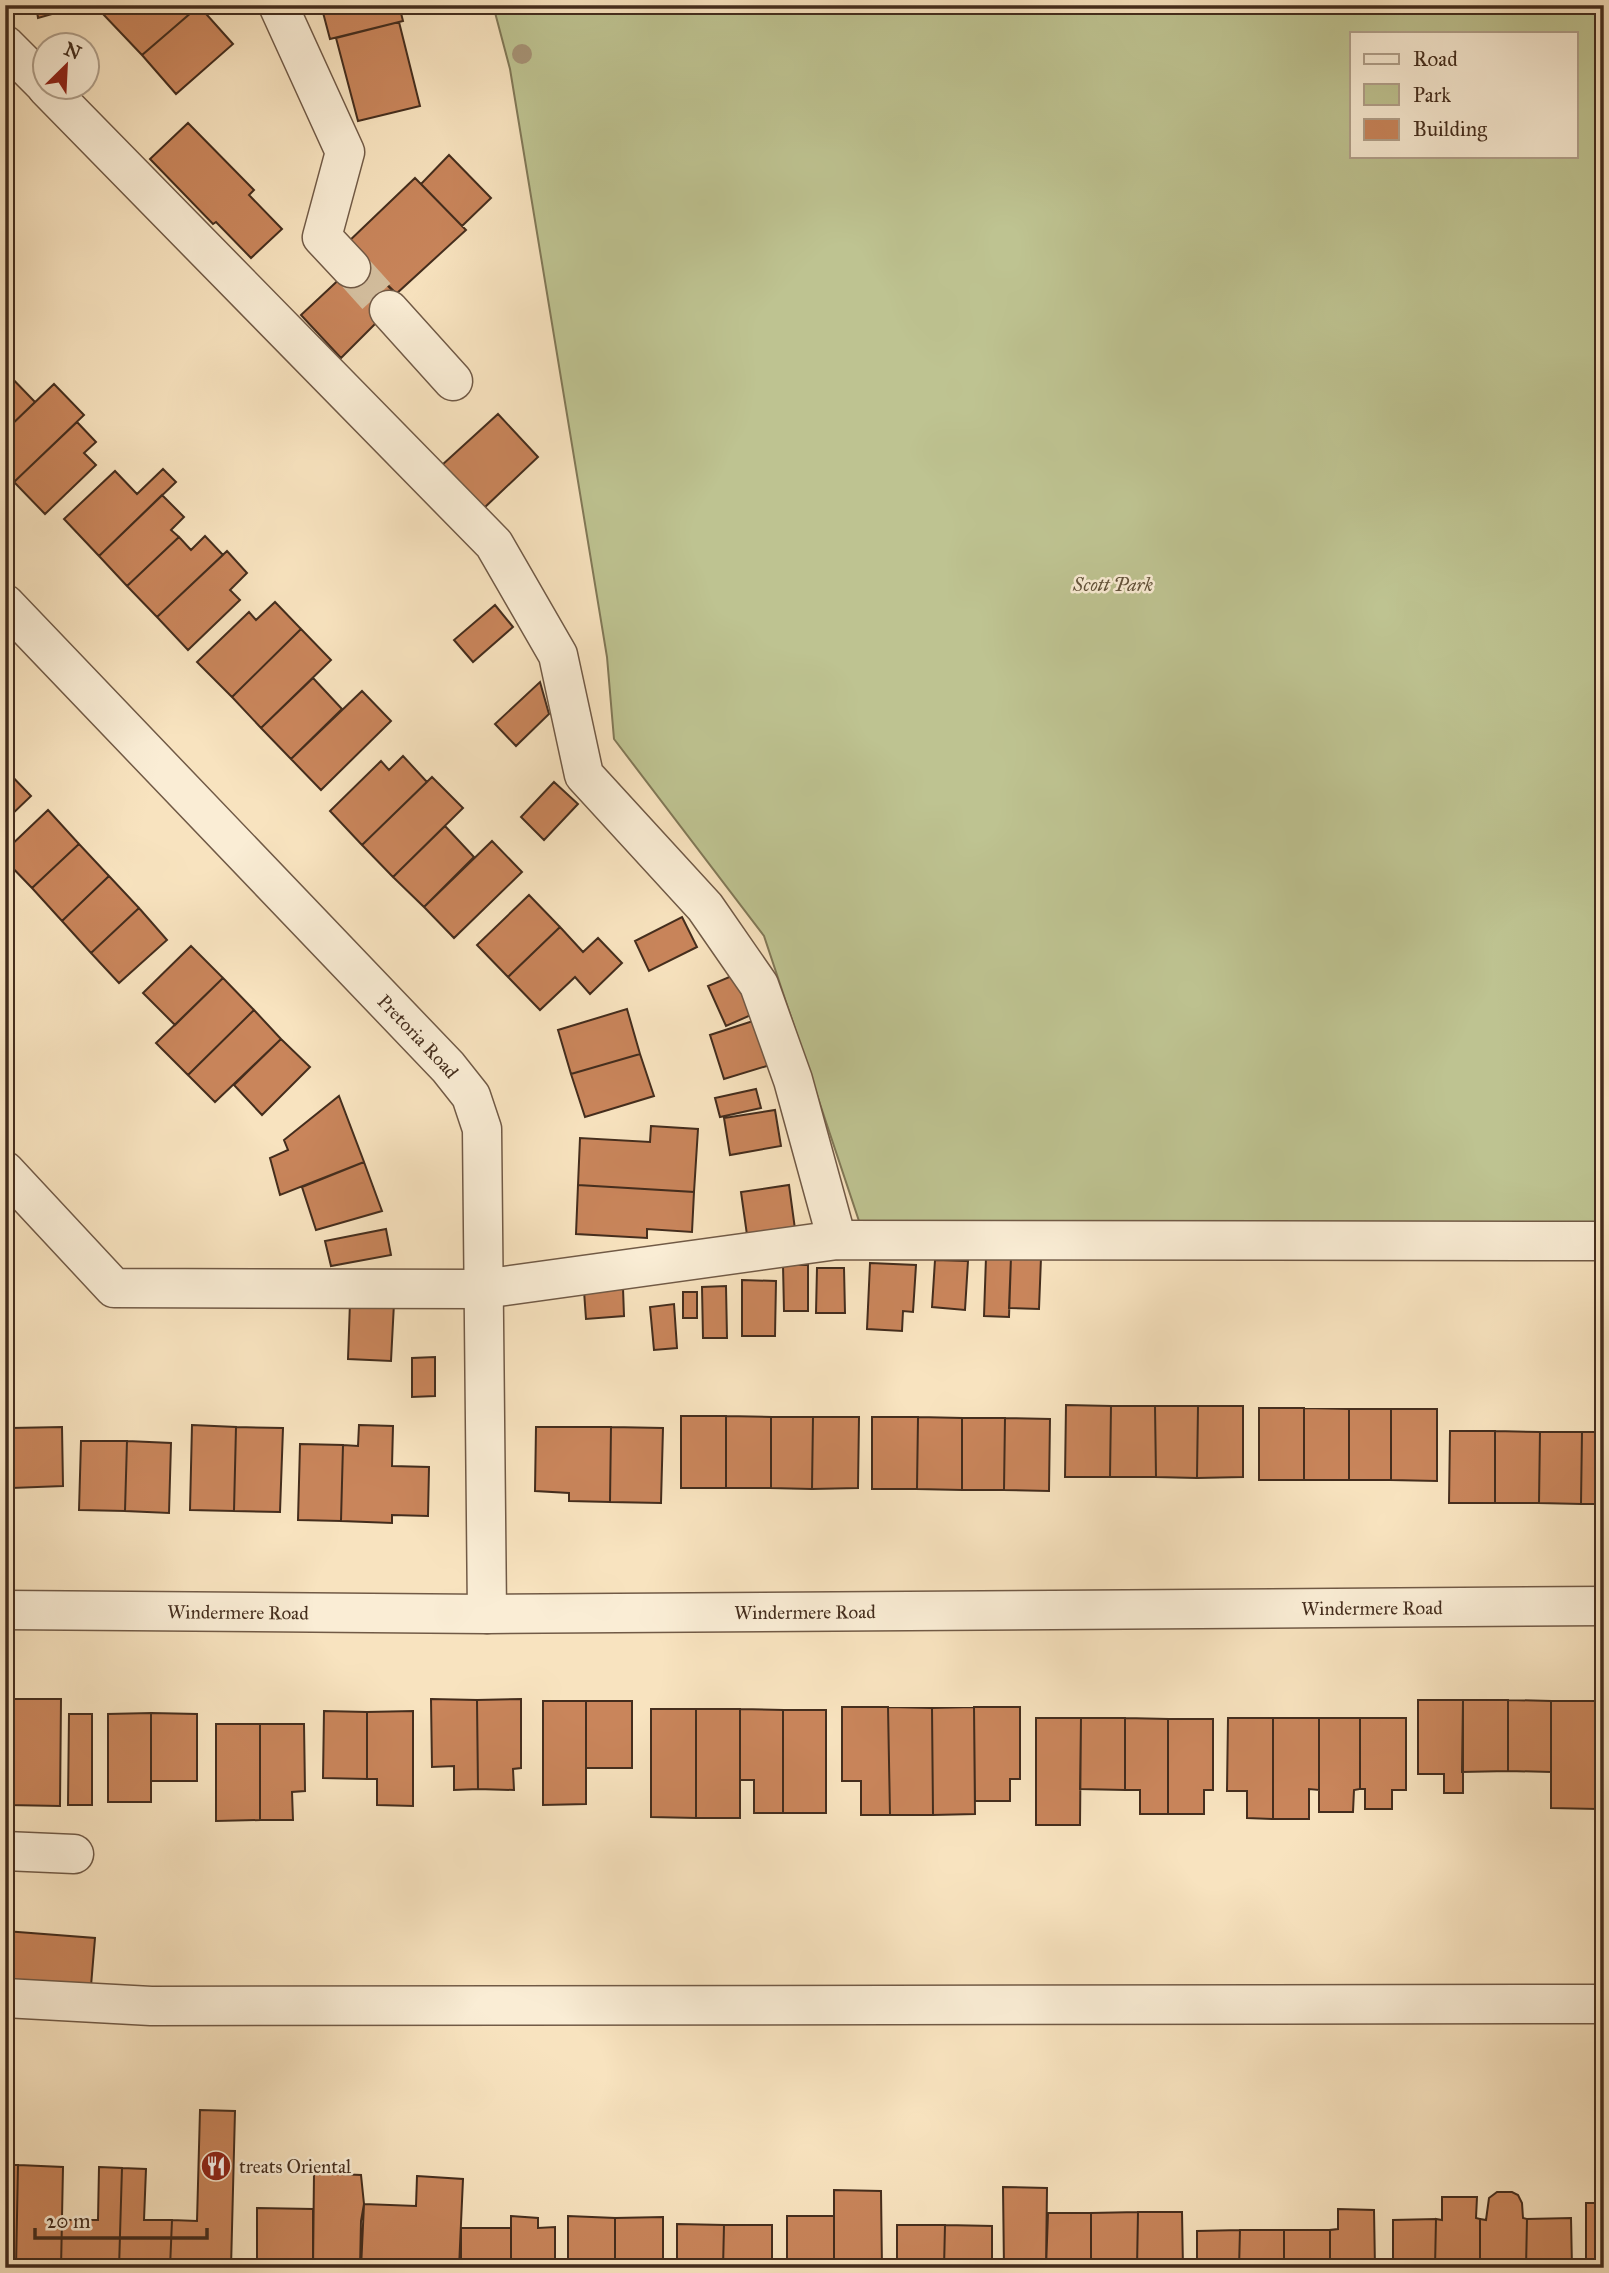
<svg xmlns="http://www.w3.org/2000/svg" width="1609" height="2273" font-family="'IM FELL Great Primer',serif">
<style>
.green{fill:#bec391;stroke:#817857;stroke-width:2;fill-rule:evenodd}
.building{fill:#c9855b;stroke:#442d1d;stroke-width:2}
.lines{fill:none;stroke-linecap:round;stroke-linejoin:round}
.minor-tunnel{stroke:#d4bf9f;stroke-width:38;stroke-dasharray:38 19;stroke-linecap:butt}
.minor-casing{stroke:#715a46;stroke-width:41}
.minor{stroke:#faedd5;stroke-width:38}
.tree{fill:#a69376}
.labels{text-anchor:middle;stroke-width:5;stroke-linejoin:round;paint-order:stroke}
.park-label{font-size:19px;font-style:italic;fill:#62523a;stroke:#faedd5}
.street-label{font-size:19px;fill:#442d1d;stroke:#faedd5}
.poi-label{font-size:19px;fill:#442d1d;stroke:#faedd5;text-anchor:start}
</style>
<rect width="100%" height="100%" fill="#f8e3bf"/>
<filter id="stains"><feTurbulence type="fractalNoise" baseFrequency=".00286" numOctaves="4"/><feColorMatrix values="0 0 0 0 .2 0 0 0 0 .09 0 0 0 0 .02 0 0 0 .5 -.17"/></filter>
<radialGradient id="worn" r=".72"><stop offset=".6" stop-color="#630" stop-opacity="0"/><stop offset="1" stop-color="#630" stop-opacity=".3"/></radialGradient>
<path class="green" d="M 493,5 L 1604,5 L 1604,1223 L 860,1224 L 764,936 L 614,739 L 607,657 L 510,69 ZM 1352,33 L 1576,33 L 1576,156 L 1352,156 Z"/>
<path class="building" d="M 36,5 L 198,5 L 199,6 L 142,55 L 103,14 L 59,12 L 38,18 Z
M 321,5 L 399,5 L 403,21 L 330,39 Z
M 199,6 L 233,44 L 176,94 L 142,55 Z
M 399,22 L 420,106 L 358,121 L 336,38 Z
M 188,123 L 254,190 L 249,195 L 282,229 L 251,258 L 216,222 L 213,224 L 150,159 Z
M 449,155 L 491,198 L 462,226 L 421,184 Z
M 415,178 L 466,230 L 396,294 L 346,244 Z
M 361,259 L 401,298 L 341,358 L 301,315 Z
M 5,371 L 35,402 L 5,431 Z
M 54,384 L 84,415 L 14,482 L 5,473 L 5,431 Z
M 498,414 L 538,457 L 484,508 L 442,465 Z
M 77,422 L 96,442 L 84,453 L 96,465 L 45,514 L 14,482 Z
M 163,469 L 176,482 L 99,556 L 64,519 L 115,471 L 137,494 Z
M 162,495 L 184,517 L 171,530 L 179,537 L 127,586 L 99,556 Z
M 205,536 L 223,555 L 157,617 L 127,586 L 179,537 L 191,550 Z
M 227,551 L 247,573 L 230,590 L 240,600 L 188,650 L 157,617 Z
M 275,602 L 301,629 L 232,697 L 197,662 L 249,612 L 256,620 Z
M 495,605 L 513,627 L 473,662 L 454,640 Z
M 301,629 L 331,660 L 261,728 L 232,697 Z
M 313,678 L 342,709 L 291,759 L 261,728 Z
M 540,682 L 549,714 L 516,746 L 495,724 Z
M 362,691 L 391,721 L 321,790 L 291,759 Z
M 403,756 L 427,782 L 362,845 L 330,811 L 381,761 L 389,770 Z
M 5,769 L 31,796 L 5,821 Z
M 432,777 L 463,808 L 393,877 L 362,845 Z
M 554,782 L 578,804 L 544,840 L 521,817 Z
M 48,810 L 79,844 L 32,888 L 5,860 L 5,851 Z
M 445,826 L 474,857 L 424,907 L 393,877 Z
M 492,841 L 522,872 L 454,938 L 424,907 Z
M 79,844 L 109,876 L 62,921 L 32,888 Z
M 109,876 L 139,908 L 91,953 L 62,921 Z
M 529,895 L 560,927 L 508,977 L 477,945 Z
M 139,908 L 167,940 L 119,983 L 91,953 Z
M 682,917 L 697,947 L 649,971 L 635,941 Z
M 560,927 L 583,952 L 598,938 L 622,963 L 590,994 L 575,977 L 540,1010 L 508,977 Z
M 191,946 L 223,978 L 175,1025 L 143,993 Z
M 734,975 L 751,1015 L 726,1026 L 708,986 Z
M 223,978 L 254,1010 L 188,1075 L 156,1043 Z
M 627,1009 L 640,1054 L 571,1074 L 558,1030 Z
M 254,1010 L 281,1039 L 215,1102 L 188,1075 Z
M 756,1020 L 770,1065 L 724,1079 L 710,1035 Z
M 281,1039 L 310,1067 L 262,1115 L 234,1085 Z
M 640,1054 L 654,1096 L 585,1117 L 571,1074 Z
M 756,1089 L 761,1108 L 720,1117 L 715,1098 Z
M 339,1096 L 364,1162 L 280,1195 L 270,1158 L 288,1150 L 284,1140 Z
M 775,1110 L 781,1146 L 730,1155 L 724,1118 Z
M 651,1126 L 698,1129 L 694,1192 L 578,1185 L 580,1138 L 650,1142 Z
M 364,1162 L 382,1211 L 316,1230 L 302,1187 Z
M 578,1185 L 694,1192 L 692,1232 L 647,1229 L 647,1238 L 576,1234 Z
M 789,1185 L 795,1229 L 747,1235 L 741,1192 Z
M 386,1229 L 391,1255 L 331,1266 L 325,1241 Z
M 986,1257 L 1011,1257 L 1009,1317 L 984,1316 Z
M 1011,1257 L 1041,1258 L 1039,1309 L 1009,1308 Z
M 935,1260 L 968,1261 L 965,1310 L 932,1307 Z
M 870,1263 L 916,1265 L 913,1312 L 903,1311 L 902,1331 L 867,1329 Z
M 783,1265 L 808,1265 L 808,1311 L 784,1311 Z
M 817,1268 L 844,1268 L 845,1313 L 816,1313 Z
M 742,1280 L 776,1281 L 775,1336 L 742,1336 Z
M 726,1286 L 727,1338 L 703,1338 L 702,1287 Z
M 623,1288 L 624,1316 L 586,1319 L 584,1291 Z
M 683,1292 L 697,1292 L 697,1318 L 683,1318 Z
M 350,1302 L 394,1303 L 391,1361 L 348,1359 Z
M 674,1304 L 677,1348 L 654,1350 L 650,1307 Z
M 435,1357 L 435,1396 L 412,1397 L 412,1358 Z
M 1066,1405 L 1111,1406 L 1110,1477 L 1065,1477 Z
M 1111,1406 L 1155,1406 L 1156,1477 L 1110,1477 Z
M 1155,1406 L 1198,1406 L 1197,1478 L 1156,1477 Z
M 1198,1406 L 1243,1406 L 1243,1477 L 1197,1478 Z
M 1259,1408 L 1304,1408 L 1304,1480 L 1259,1480 Z
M 1304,1408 L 1349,1409 L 1349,1480 L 1304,1480 Z
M 1349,1409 L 1391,1409 L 1391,1480 L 1349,1480 Z
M 1391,1409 L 1437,1409 L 1437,1481 L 1391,1480 Z
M 681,1416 L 726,1416 L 726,1488 L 681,1488 Z
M 726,1416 L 771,1417 L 771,1488 L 726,1488 Z
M 771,1417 L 813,1417 L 812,1489 L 771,1488 Z
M 813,1417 L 859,1417 L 858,1488 L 812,1489 Z
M 872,1417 L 918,1417 L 917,1489 L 872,1489 Z
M 918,1417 L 962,1418 L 962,1490 L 917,1489 Z
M 962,1418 L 1005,1418 L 1004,1490 L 962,1490 Z
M 1005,1418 L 1050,1419 L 1049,1491 L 1004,1490 Z
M 192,1425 L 236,1427 L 234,1511 L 190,1510 Z
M 359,1425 L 393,1426 L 392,1466 L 429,1467 L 428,1516 L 392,1515 L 392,1523 L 341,1521 L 343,1445 L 358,1446 Z
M 62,1427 L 63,1486 L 12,1488 L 11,1428 Z
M 236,1427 L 283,1428 L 280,1512 L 234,1511 Z
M 536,1427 L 611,1427 L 610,1502 L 569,1501 L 569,1493 L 535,1491 Z
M 611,1427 L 663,1428 L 661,1503 L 610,1502 Z
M 1450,1431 L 1495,1431 L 1495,1503 L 1449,1503 Z
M 1495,1431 L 1540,1432 L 1539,1503 L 1495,1503 Z
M 1540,1432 L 1582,1432 L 1581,1504 L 1539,1503 Z
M 1582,1432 L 1604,1432 L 1604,1504 L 1581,1504 Z
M 81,1441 L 127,1441 L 125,1511 L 79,1510 Z
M 127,1441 L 171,1443 L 169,1513 L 125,1511 Z
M 300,1444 L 343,1445 L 341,1521 L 298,1520 Z
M 9,1699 L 61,1699 L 60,1806 L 8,1805 Z
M 431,1699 L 477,1700 L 478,1789 L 454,1790 L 454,1766 L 432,1767 Z
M 521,1699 L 521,1768 L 513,1769 L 514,1790 L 478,1789 L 477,1700 Z
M 1418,1700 L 1463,1700 L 1463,1793 L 1444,1793 L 1444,1774 L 1418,1774 Z
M 1463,1700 L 1508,1700 L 1508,1771 L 1462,1772 Z
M 1508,1700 L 1551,1701 L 1551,1772 L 1508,1771 Z
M 543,1701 L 586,1701 L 586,1804 L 543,1805 Z
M 586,1701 L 632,1701 L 632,1768 L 586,1768 Z
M 1551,1701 L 1598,1701 L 1597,1809 L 1551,1808 Z
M 842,1707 L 888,1707 L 890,1815 L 861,1815 L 861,1781 L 842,1781 Z
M 888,1707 L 932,1708 L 933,1815 L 890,1815 Z
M 974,1707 L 975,1814 L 933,1815 L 932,1708 Z
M 974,1707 L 1020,1707 L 1020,1779 L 1010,1779 L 1010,1801 L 975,1801 Z
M 651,1709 L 696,1709 L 696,1818 L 651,1817 Z
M 696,1709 L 740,1709 L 740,1818 L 696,1818 Z
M 740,1709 L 783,1710 L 783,1813 L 754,1813 L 754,1780 L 740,1780 Z
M 783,1710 L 826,1710 L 826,1813 L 783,1813 Z
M 324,1711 L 367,1712 L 367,1779 L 323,1778 Z
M 413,1711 L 413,1806 L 377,1805 L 377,1779 L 367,1779 L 367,1712 Z
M 151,1713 L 197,1714 L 197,1781 L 151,1781 Z
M 151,1713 L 151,1802 L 108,1802 L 108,1714 Z
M 69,1714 L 92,1714 L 92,1805 L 68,1805 Z
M 1036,1718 L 1081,1718 L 1080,1825 L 1036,1825 Z
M 1081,1718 L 1125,1718 L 1125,1790 L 1080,1789 Z
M 1125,1718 L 1168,1719 L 1168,1814 L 1140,1814 L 1140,1790 L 1125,1790 Z
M 1228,1718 L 1273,1718 L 1273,1819 L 1247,1818 L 1247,1791 L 1227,1791 Z
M 1273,1718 L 1319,1718 L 1319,1790 L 1309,1789 L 1309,1819 L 1273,1819 Z
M 1319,1718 L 1360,1718 L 1360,1789 L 1354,1790 L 1353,1812 L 1319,1812 Z
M 1360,1718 L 1406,1718 L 1406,1790 L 1392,1790 L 1392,1809 L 1365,1809 L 1365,1789 L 1360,1789 Z
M 1168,1719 L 1213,1719 L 1213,1790 L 1204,1790 L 1204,1814 L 1168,1814 Z
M 216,1724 L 260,1724 L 260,1820 L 216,1821 Z
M 260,1724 L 304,1724 L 305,1791 L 292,1792 L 293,1820 L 260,1820 Z
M 5,1931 L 95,1938 L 91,1986 L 5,1979 Z
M 200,2110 L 235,2111 L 231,2268 L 170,2268 L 172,2220 L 197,2221 Z
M 5,2165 L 18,2165 L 16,2268 L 5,2268 Z
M 18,2165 L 63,2167 L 61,2268 L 16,2268 Z
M 99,2167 L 122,2168 L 119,2268 L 61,2268 L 62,2220 L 98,2220 Z
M 122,2168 L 146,2169 L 144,2220 L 172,2220 L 170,2268 L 119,2268 Z
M 314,2173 L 361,2175 L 364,2204 L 361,2221 L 360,2268 L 313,2268 Z
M 417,2176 L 463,2179 L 459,2268 L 361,2268 L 364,2204 L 416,2206 Z
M 1003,2187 L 1047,2188 L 1046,2268 L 1004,2268 Z
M 834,2190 L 881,2191 L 882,2268 L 834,2268 Z
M 1497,2192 L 1512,2192 L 1518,2195 L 1522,2203 L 1523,2218 L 1527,2219 L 1526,2268 L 1480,2268 L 1480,2219 L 1486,2220 L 1489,2198 Z
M 1442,2197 L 1477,2197 L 1476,2218 L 1480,2219 L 1480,2268 L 1435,2268 L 1436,2219 L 1442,2220 Z
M 1586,2203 L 1604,2203 L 1604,2268 L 1586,2268 Z
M 257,2208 L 313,2209 L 313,2268 L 257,2268 Z
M 1338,2209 L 1374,2210 L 1375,2268 L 1330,2268 L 1330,2230 L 1338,2229 Z
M 1138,2212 L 1137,2268 L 1091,2268 L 1091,2213 Z
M 1138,2212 L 1182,2212 L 1183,2268 L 1137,2268 Z
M 1048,2213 L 1091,2213 L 1091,2268 L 1046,2268 Z
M 511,2216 L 538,2218 L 538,2228 L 555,2227 L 555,2268 L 511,2268 Z
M 568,2216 L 615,2218 L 615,2268 L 568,2268 Z
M 787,2216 L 834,2216 L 834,2268 L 787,2268 Z
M 663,2217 L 663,2268 L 615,2268 L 615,2218 Z
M 1571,2218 L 1572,2268 L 1526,2268 L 1527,2219 Z
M 1436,2219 L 1435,2268 L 1393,2268 L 1393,2220 Z
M 677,2224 L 724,2225 L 723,2268 L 677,2268 Z
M 724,2225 L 772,2225 L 772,2268 L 723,2268 Z
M 897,2225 L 945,2225 L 944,2268 L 897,2268 Z
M 945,2225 L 992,2226 L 992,2268 L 944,2268 Z
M 461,2228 L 511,2228 L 511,2268 L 461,2268 Z
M 1240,2230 L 1284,2230 L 1284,2268 L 1239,2268 Z
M 1240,2230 L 1239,2268 L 1197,2268 L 1197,2231 Z
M 1284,2230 L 1330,2230 L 1330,2268 L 1284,2268 Z"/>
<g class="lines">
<path class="minor-tunnel" d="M 351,268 L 389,310"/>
<g class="minor-casing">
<g id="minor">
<path d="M 278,5 L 345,152 L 322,237 L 351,268"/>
<path d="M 5,45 L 46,86"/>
<path d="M 47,88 L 494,544 L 558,655 L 584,775 L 705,907 L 759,985 L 793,1080 L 837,1240"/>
<path d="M 389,310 L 453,381"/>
<path id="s1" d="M 5,604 L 448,1067 L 471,1096 L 482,1129 L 487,1614"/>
<path d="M 5,1171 L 114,1288 L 483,1289 L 837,1240 L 1604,1241"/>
<path id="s2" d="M 5,1610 L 487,1614 L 1604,1606"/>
<path d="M 5,1851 L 74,1854"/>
<path d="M 5,1998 L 151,2006 L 1604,2004"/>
</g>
</g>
<use href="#minor" class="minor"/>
</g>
<circle class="tree" cx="522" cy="54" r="10"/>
<defs>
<g id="restaurant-disc" transform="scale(1.575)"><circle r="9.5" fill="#8f2418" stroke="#faedd5"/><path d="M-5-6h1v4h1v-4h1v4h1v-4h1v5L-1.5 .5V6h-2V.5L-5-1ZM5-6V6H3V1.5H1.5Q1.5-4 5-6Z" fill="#fff"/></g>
</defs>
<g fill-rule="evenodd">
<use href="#restaurant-disc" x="216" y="2166"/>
</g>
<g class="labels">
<g class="park-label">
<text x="1113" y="591">Scott Park</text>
</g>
<g class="street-label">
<text dy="7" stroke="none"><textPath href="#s1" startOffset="598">Pretoria Road</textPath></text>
<text dy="7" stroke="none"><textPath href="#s2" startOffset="1367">Windermere Road</textPath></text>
<text dy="7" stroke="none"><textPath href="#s2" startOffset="800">Windermere Road</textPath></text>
<text dy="7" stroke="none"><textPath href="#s2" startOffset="233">Windermere Road</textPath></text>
</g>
<g class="poi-label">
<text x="239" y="2173">treats Oriental</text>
</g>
</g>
<rect width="1609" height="2273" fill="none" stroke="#f8e3bf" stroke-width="28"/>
<rect x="7" y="7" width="1595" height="2259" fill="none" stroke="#442d1d" stroke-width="3.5"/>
<rect x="14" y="14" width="1581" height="2245" fill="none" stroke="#442d1d" stroke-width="2"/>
<rect x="1350" y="32" width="228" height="126" fill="#faedd5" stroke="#b1a08b" stroke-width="2"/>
<rect x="1364" y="54" width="35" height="10" fill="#faedd5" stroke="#b1a08b" stroke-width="2"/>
<text x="1413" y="66" font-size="21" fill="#442d1d">Road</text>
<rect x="1364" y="84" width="35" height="21" fill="#bec391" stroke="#b1a08b" stroke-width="2"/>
<text x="1413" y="102" font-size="21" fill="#442d1d">Park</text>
<rect x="1364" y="119" width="35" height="21" fill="#c9855b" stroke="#b1a08b" stroke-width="2"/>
<text x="1413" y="136" font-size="21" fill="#442d1d">Building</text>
<g transform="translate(66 66) rotate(24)"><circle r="33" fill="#faedd5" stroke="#b1a08b" stroke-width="2"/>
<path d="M0-5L12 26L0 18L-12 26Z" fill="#8f2418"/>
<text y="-10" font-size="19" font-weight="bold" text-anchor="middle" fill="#442d1d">N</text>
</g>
<path d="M35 2228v10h172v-10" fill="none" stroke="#442d1d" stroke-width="3.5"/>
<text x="46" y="2228" font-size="21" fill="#442d1d" stroke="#faedd5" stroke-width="5" paint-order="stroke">20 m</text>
<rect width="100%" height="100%" filter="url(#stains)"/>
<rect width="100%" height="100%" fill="url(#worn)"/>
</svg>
